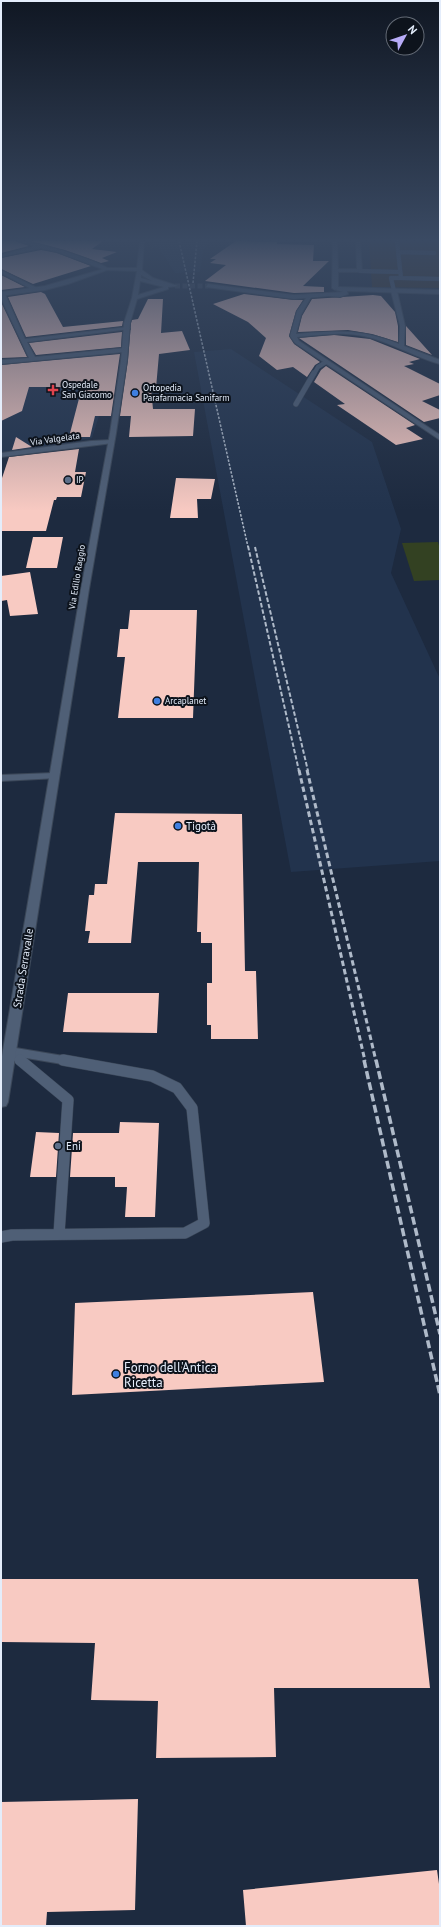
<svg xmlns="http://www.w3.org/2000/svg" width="441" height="1927" font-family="'PT Sans',sans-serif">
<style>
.commercial{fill:#3b2f20}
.built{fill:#22334d}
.green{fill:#334122}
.building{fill:#f8cac2}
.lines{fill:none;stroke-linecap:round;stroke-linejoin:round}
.secondary-tunnel{stroke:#3b475b;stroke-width:5;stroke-dasharray:5 2.5;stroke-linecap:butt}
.lane-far3-casing{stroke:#3b4758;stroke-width:4.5}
.lane-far2-casing{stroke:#3b4758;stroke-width:6}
.lane-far1-casing{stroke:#3b4758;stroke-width:10}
.lane-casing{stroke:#3b4758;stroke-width:12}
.street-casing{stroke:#3b4758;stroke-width:2}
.secondary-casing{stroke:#3b4758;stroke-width:2}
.lane-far3{stroke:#4f5f76;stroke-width:4}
.lane-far2{stroke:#4f5f76;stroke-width:5}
.lane-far1{stroke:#4f5f76;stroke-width:8}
.lane{stroke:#4f5f76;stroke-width:11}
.street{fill:#4f5f76;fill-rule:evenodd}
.secondary{fill:#4f5f76;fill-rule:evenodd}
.rail-far3{stroke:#afbac9;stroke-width:1.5;stroke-dasharray:2.5 1.5;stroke-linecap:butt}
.rail-far2{stroke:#afbac9;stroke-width:2;stroke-dasharray:4.5 2;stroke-linecap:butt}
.rail-far1{stroke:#afbac9;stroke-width:3;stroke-dasharray:5.5 3;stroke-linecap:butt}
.rail{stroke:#afbac9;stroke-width:3.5;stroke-dasharray:8 3.5;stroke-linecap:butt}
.health-dot{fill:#e0444e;stroke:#0d131c;stroke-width:1.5}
.shop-dot{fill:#3f7fe0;stroke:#0d131c;stroke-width:1.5}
.service-dot{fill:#5c6f8a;stroke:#0d131c;stroke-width:1.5}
.labels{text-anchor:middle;stroke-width:4;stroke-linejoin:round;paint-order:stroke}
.far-poi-label{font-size:9px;fill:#e4edfb;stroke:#0d131c;text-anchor:start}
.far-street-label{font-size:9px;fill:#e4edfb;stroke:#0d131c}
.poi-label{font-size:11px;fill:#e4edfb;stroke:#0d131c;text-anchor:start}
.street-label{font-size:11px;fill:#e4edfb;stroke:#0d131c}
.near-poi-label{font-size:13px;fill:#e4edfb;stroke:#0d131c;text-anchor:start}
</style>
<rect width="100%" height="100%" fill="#1d2a3f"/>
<path class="commercial" d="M 369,241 L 440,241 L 440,288 L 372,287 Z"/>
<path class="built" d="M 152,241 L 209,241 L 203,252 L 200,272 L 175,273 L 159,248 L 152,248 Z
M 231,349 L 372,442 L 401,529 L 391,573 L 440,679 L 440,861 L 291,872 L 194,352 Z
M 94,355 L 111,355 L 99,416 L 92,438 L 71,441 L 66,445 L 1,453 L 1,365 Z"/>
<path class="green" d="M 438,542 L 440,549 L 440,580 L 414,581 L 402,543 Z"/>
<path class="building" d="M 1,241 L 16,241 L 29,246 L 1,253 Z
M 29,241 L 103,241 L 92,249 L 117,252 L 102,258 L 109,261 L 101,263 L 65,250 Z
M 236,241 L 277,242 L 277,244 L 314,245 L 313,261 L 329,261 L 303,286 L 324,287 L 324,292 L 294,293 L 205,281 L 226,265 L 210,263 L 216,259 L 210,259 Z
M 41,250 L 57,253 L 91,266 L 33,284 L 1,269 L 1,258 Z
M 1,275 L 25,287 L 1,290 Z
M 41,292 L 45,294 L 63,327 L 123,321 L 122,326 L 26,337 L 8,297 Z
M 244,294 L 294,300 L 303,300 L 296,311 L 289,336 L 294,344 L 320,362 L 315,365 L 307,377 L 293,367 L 277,370 L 259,356 L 266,338 L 248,322 L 213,304 Z
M 373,295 L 381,296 L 395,312 L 398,326 L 398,342 L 372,334 L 348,330 L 298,332 L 302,316 L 312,299 Z
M 148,299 L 163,299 L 161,333 L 182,331 L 190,350 L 159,354 L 156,388 L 151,389 L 153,409 L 195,409 L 193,436 L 129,437 L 131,416 L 120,416 L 128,360 L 131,323 L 132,320 L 138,319 Z
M 1,302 L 27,357 L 1,358 Z
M 406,326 L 432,355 L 406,345 Z
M 122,332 L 121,347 L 36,355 L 29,343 Z
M 334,335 L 370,339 L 420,359 L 409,362 L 414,364 L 404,366 L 440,384 L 440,395 L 422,401 L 440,410 L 440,418 L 424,422 L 299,338 Z
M 120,354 L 111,416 L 95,416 L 90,437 L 69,437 L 82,387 L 29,387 L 22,411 L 1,421 L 1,365 Z
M 326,366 L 415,425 L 406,428 L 423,439 L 396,445 L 337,405 L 345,404 L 314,382 L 321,370 Z
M 16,437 L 32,447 L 12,450 Z
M 79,449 L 75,472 L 86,472 L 81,497 L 57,497 L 56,500 L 54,500 L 46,531 L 1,531 L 1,481 L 9,457 Z
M 176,478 L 215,479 L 211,499 L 197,499 L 198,518 L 170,518 Z
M 33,537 L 63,537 L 57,568 L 26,568 Z
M 30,572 L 38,614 L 10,616 L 7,600 L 1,601 L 1,576 Z
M 130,610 L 197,610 L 193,718 L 118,718 L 125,657 L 117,657 L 120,629 L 128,629 Z
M 115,813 L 242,814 L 245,971 L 256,971 L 258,1039 L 211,1039 L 211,1025 L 207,1025 L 207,983 L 212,983 L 212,943 L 201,943 L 201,932 L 197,932 L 199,862 L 138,862 L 131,943 L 88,943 L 90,931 L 85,931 L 89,895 L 94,895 L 95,884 L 107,884 Z
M 68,993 L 159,993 L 157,1033 L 63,1032 Z
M 120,1122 L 159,1123 L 155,1217 L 125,1217 L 127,1187 L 115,1187 L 115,1177 L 70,1177 L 73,1133 L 119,1133 Z
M 36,1132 L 59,1133 L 56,1177 L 30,1177 Z
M 313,1292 L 324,1382 L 72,1395 L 75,1303 Z
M 1,1579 L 418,1579 L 430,1688 L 274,1688 L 276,1757 L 156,1758 L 158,1701 L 91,1700 L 95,1643 L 1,1642 Z
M 138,1799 L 135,1910 L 47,1912 L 46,1926 L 1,1926 L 1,1802 Z
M 437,1870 L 440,1891 L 440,1926 L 246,1926 L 243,1890 Z"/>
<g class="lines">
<path class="secondary-tunnel" d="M 175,286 L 208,286"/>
<g class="lane-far3-casing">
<path id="lane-far3" d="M 397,241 L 401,278 L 440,279
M 398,252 L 434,253
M 360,271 L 400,272
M 394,291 L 391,278 L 401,278
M 314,374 L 318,367 L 326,362"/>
</g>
<g class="lane-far2-casing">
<path id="lane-far2" d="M 296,404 L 314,373"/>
</g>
<g class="lane-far1-casing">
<path id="lane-far1" d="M 9,1051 L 69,1061
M 10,1052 L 21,1061"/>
</g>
<g class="lane-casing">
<path id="lane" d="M 20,1060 L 68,1100 L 59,1234
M 1,1237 L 12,1235 L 185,1233 L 204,1223 L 192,1108 L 177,1088 L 152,1076 L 63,1060"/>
</g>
<g class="street-casing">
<path id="street" d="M 17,241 C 35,241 94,259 109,269 L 105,270 L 57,252 L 41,248 L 1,257 L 1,255 L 35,246 Z
M 333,241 L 337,241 L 338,269 L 357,269 L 356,241 L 360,241 L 362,271 L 360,272 L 338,272 L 338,288 L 335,290 L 332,288 Z
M 1,270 L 39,289 L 40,290 L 35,291 L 1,273 Z
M 394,289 L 397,291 L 405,326 L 404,346 L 440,360 L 440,364 C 408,355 380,335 346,334 C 330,333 313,336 297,337 L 299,341 L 440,435 L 440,440 L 295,343 L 290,336 L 297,311 L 308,295 L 311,297 L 301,315 L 296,334 C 338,331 358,328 399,344 L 400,326 L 391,291 Z
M 2,292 L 5,294 L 25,339 L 127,327 L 130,329 L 27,342 L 35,357 L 124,348 L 127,350 L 124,352 L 1,364 L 1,360 L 29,358 L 1,298 Z
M 111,440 L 114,442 L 113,443 L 1,457 L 1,453 L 91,441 Z
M 54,773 L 58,774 L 59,776 L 58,778 L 1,781 L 1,775 Z"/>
</g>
<g class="secondary-casing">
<path id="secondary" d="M 140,241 L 144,241 L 142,270 L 153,278 L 178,286 L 168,287 L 168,289 L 137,299 L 130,323 L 127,360 L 116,433 L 89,589 L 8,1102 L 6,1106 L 1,1107 L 1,1062 L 81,589 L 110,433 L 121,360 L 124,323 L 132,298 L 137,271 L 107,270 L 68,284 L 45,290 L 1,296 L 1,292 L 45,286 L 107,268 L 137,268 ZM 141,275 L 152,281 L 141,278 ZM 140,281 L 164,287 L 138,295 Z
M 208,284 L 294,295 L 343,292 L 336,290 L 338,287 L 440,290 L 440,294 L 347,291 L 348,294 L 340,297 L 329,296 L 294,299 L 206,287 Z"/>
</g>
<use href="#lane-far3" class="lane-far3"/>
<use href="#lane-far2" class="lane-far2"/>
<use href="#lane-far1" class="lane-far1"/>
<use href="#lane" class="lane"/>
<use href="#street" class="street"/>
<use href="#secondary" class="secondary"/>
<path class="rail-far3" d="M 179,241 L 248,547
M 193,283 L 197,241"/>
<path class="rail-far2" d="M 248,546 L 299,771
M 255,547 L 308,771"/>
<path class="rail-far1" d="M 299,770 L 365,1061
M 307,770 L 376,1061"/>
<path class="rail" d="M 364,1060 L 440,1395
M 376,1060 L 440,1334"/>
</g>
<linearGradient id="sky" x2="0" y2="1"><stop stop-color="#101723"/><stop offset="0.47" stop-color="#3a4a63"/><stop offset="1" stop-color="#3a4a63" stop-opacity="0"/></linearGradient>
<rect width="441" height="511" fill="url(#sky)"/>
<path class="health-dot" d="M51 384h4v4h4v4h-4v4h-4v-4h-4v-4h4z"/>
<g class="shop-dot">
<circle cx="135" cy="393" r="4"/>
<circle cx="157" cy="701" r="4"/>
<circle cx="178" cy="826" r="4"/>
<circle cx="116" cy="1374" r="4"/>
</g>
<g class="service-dot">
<circle cx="68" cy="480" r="4"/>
<circle cx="58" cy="1146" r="4"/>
</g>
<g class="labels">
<g class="far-poi-label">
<text x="62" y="388">Ospedale<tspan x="62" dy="10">San Giacomo</tspan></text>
<text x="143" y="391">Ortopedia<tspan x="143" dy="10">Parafarmacia Sanifarm</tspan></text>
<text x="76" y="483">IP</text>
<text x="165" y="704">Arcaplanet</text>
</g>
<g class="far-street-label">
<text transform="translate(55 439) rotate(-8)" y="3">Via Valgelata</text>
<text transform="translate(77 577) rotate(-81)" y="3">Via Edilio Raggio</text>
</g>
<g class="poi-label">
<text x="186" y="830">Tigotà</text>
<text x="66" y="1150">Eni</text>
</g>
<g class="street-label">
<text transform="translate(23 968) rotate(-81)" y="4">Strada Serravalle</text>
</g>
<g class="near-poi-label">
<text x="124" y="1372">Forno dell'Antica<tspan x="124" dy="15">Ricetta</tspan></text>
</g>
</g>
<rect width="441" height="1927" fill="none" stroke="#e4edfb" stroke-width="4"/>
<g transform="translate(405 36) rotate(50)"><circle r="19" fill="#0d131c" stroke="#636a75"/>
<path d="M0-3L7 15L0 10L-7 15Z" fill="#b7abf7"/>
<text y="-6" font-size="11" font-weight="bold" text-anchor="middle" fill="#e4edfb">N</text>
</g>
</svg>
